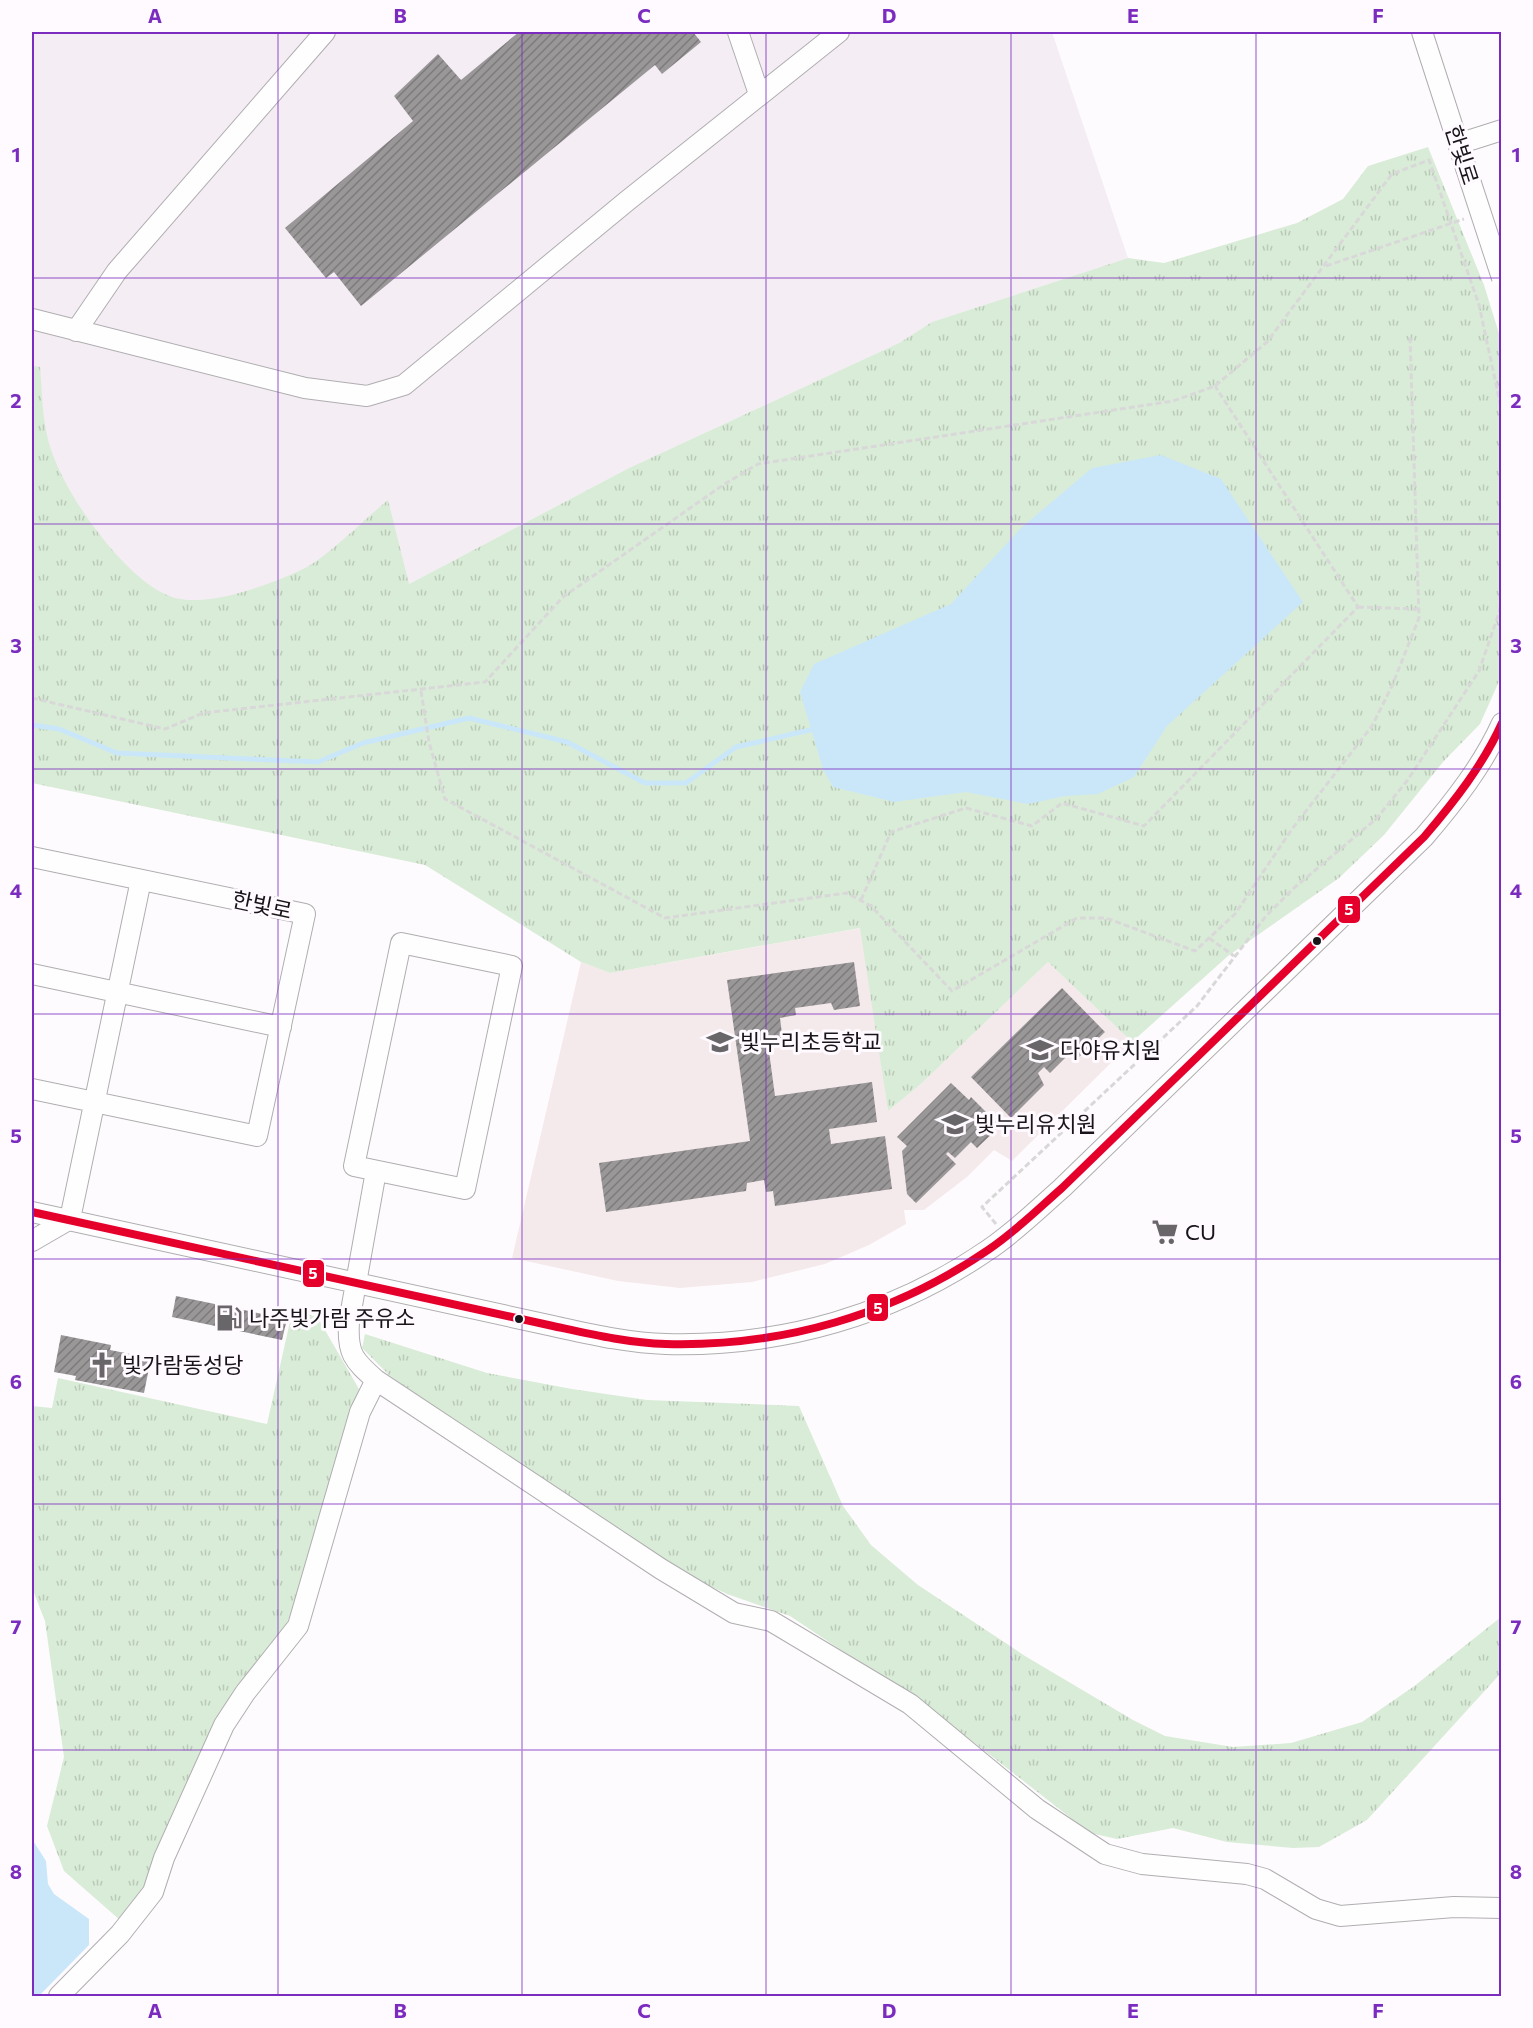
<svg xmlns="http://www.w3.org/2000/svg" width="1533" height="2028" font-family="Commissioner,'Noto Sans KR',sans-serif">
<style>
.built{fill:#f4edf4}
.education{fill:#f5eaeb}
.park{fill:url(#park-tufts)}
.water{fill:#cae7fa}
.lines{fill:none;stroke-linecap:round;stroke-linejoin:round}
.stream{stroke:#cae7fa;stroke-width:5}
.building{fill:url(#building-hatch)}
.minor-casing{stroke:#b0aeb0;stroke-width:22}
.path{stroke:#d9d8d9;stroke-width:3;stroke-dasharray:6 3;stroke-linecap:butt}
.minor{stroke:#fffeff;stroke-width:20}
.minor-bridge-casing{stroke:#b0aeb0;stroke-width:22;stroke-linecap:butt}
.minor-bridge{stroke:#fffeff;stroke-width:20}
.bus-1-casing{stroke:#fffaff;stroke-width:12}
.bus-1{stroke:#e4002b;stroke-width:8}
.grid{fill:none;stroke:#7b2cbf;stroke-width:1.5;stroke-opacity:0.55}
.bus-dot{fill:#171517;stroke:#fffaff;stroke-width:2}
.labels{text-anchor:middle;stroke-width:6;stroke-linejoin:round;paint-order:stroke}
.street-label{font-size:22px;fill:#171517;stroke:#fffaff}
.poi-label{font-size:22px;fill:#171517;stroke:#fffaff;text-anchor:start}
.line-badge{stroke:#fffaff;stroke-width:2}
.badge-label{font-size:16px;text-anchor:middle;font-weight:bold;fill:#fff}
.neatline{fill:none;stroke:#7b2cbf;stroke-width:2}
.grid-label{font-size:20px;text-anchor:middle;font-weight:bold;fill:#7b2cbf}
</style>
<defs>
<pattern id="park-tufts" width="24" height="20" patternUnits="userSpaceOnUse" patternTransform="scale(1.5)"><rect width="24" height="20" fill="#d9ecd7"/><path d="M3 7l-1-3M5 7V3M7 7l1-3M15 17l-1-3M17 17v-4M19 17l1-3" fill="none" stroke="#bacab8"/></pattern>
<pattern id="building-hatch" width="6" height="6" patternUnits="userSpaceOnUse" patternTransform="scale(1.5)"><rect width="6" height="6" fill="#9a9799"/><path d="M-1 1l2-2M0 6l6-6M5 7l2-2" fill="none" stroke="#7d7a7c"/></pattern>
</defs>
<rect width="100%" height="100%" fill="#fefbfe"/>
<path class="built" d="M 32,32 L 1052,32 L 1128,258 L 932,322 L 899,343 L 629,468 L 255,665 L 32,654 Z"/>
<path class="education" d="M 861,928 L 888,1111 L 921,1084 L 1048,962 L 1132,1042 L 1012,1161 L 994,1150 L 967,1177 L 924,1210 L 904,1210 L 906,1224 L 869,1245 L 825,1264 L 752,1282 L 680,1288 L 618,1281 L 512,1258 L 581,962 L 610,973 Z"/>
<path class="park" d="M 1428,147 L 1484,285 L 1501,340 L 1501,677 L 1480,724 L 1443,762 L 1384,835 L 1339,878 L 1228,956 L 1132,1042 L 1048,962 L 921,1084 L 888,1111 L 860,928 L 610,973 L 581,962 L 425,865 L 32,783 L 32,366 L 40,367 C 42,390 42,413 47,435 C 56,484 124,581 172,597 C 206,609 276,583 307,567 C 330,554 366,518 388,500 L 409,584 L 629,468 L 899,343 L 932,322 L 1128,258 L 1164,263 L 1297,223 L 1343,199 L 1368,166 Z
M 293,1308 L 318,1318 L 359,1389 L 291,1613 L 283,1633 L 219,1715 L 154,1854 L 145,1887 L 121,1921 L 64,1871 L 47,1826 L 64,1757 L 45,1621 L 32,1588 L 32,1406 L 52,1408 L 58,1378 L 267,1424 Z
M 365,1334 L 487,1373 L 572,1389 L 647,1400 L 799,1406 L 843,1506 L 871,1545 L 918,1585 L 1025,1656 L 1133,1720 L 1165,1736 L 1233,1747 L 1291,1743 L 1362,1722 L 1413,1687 L 1501,1617 L 1501,1673 L 1367,1820 L 1319,1847 L 1293,1848 L 1227,1842 L 1173,1828 L 1117,1839 L 1090,1833 L 944,1719 L 790,1616 L 727,1594 L 691,1577 L 457,1423 L 389,1375 L 362,1348 Z"/>
<path class="water" d="M 1161,455 L 1221,479 L 1303,602 L 1167,726 L 1134,777 L 1098,794 L 1065,796 L 1028,804 L 966,792 L 894,802 L 833,787 L 823,769 L 800,692 L 814,664 L 951,604 L 1021,528 L 1092,468 Z
M 32,1839 L 46,1861 L 48,1884 L 54,1894 L 89,1919 L 89,1945 L 39,1996 L 32,1996 Z"/>
<g class="lines">
<path class="stream" d="M 32,725 L 59,729 L 117,753 L 318,762 L 363,743 L 469,718 L 567,742 L 645,783 L 686,783 L 736,747 L 810,730"/>
</g>
<path class="building" d="M 519,32 L 693,32 L 701,42 L 662,74 L 655,65 L 361,306 L 334,272 L 326,278 L 285,228 L 413,121 L 394,96 L 438,54 L 461,80 Z
M 854,962 L 860,1006 L 834,1010 L 831,1003 L 795,1008 L 796,1015 L 780,1018 L 783,1042 L 768,1044 L 775,1096 L 872,1082 L 877,1122 L 829,1129 L 831,1144 L 885,1136 L 892,1189 L 775,1206 L 773,1191 L 766,1192 L 764,1180 L 747,1183 L 746,1191 L 606,1212 L 599,1163 L 750,1141 L 727,980 Z
M 1062,988 L 1105,1032 L 1076,1060 L 1069,1054 L 1050,1073 L 1044,1067 L 1038,1073 L 1044,1085 L 1011,1118 L 971,1077 Z
M 951,1083 L 969,1100 L 971,1097 L 1000,1126 L 977,1148 L 971,1142 L 955,1158 L 948,1152 L 946,1154 L 956,1164 L 916,1203 L 907,1194 L 902,1151 L 907,1146 L 897,1137 Z
M 176,1296 L 287,1319 L 282,1340 L 172,1317 Z
M 61,1335 L 111,1345 L 110,1350 L 151,1358 L 144,1393 L 75,1380 L 76,1376 L 54,1372 Z"/>
<g class="lines">
<g class="minor-casing">
<path id="minor" d="M 738,32 L 759,94
M 1422,32 L 1466,168
M 1458,144 L 1502,130
M 32,319 L 305,388 L 367,396 L 404,385 L 627,201 L 839,32
M 76,331 L 117,271 L 325,32
M 32,857 L 305,914 L 257,1136 L 32,1089
M 401,943 L 512,966 L 465,1189 L 354,1166 Z
M 32,974 L 281,1027
M 376,1171 L 349,1322 C 347,1353 353,1360 376,1380 L 661,1569 L 734,1613 L 771,1621 L 910,1704 L 1037,1809 L 1105,1854 L 1142,1864 L 1247,1874 L 1265,1879 L 1316,1909 L 1340,1916 L 1454,1907 L 1502,1908
M 32,1212 L 553,1326 C 590,1334 628,1343 666,1344 C 782,1347 893,1315 988,1250 C 1015,1232 1038,1209 1062,1188 L 1424,837 C 1454,802 1483,765 1502,723
M 32,1241 L 70,1219 L 141,880
M 59,1996 L 120,1934 L 153,1892 L 164,1858 L 224,1725 L 245,1693 L 298,1626 L 360,1412 L 376,1380"/>
</g>
<path class="path" d="M 1326,266 L 1464,219
M 1358,607 L 1419,609
M 421,691 L 429,742 L 445,799 L 665,918 L 847,893 L 871,906 L 952,991 L 1077,918 L 1106,918 L 1195,951 L 1235,914 L 1292,829 L 1372,726 L 1392,686 L 1419,618 L 1410,337
M 32,698 L 165,729 L 203,713 L 485,682 L 563,597 L 723,485 L 758,464 L 1173,401 L 1215,386 L 1267,342 L 1392,174 L 1429,160 L 1479,305 L 1502,412
M 861,900 L 891,832 L 966,808 L 1032,826 L 1062,803 L 1144,826 L 1358,607 L 1215,386
M 1209,938 L 1234,956
M 996,1224 L 982,1207 L 1197,1006 L 1266,916 L 1294,888 L 1376,819 L 1407,781 L 1479,671 L 1499,613 L 1502,598"/>
<use href="#minor" class="minor"/>
<g class="minor-bridge-casing">
<path id="minor-bridge" d="M 1466,168 L 1502,278"/>
</g>
<use href="#minor-bridge" class="minor-bridge"/>
<g class="bus-1-casing">
<path id="bus-1" d="M 32,1212 L 553,1326 C 590,1334 628,1343 666,1344 C 782,1347 893,1315 988,1250 C 1015,1232 1038,1209 1062,1188 L 1424,837 C 1454,802 1483,765 1502,723"/>
</g>
<use href="#bus-1" class="bus-1"/>
</g>
<path class="grid" d="M 278,32 L 278,1996M 522,32 L 522,1996M 766,32 L 766,1996M 1011,32 L 1011,1996M 1256,32 L 1256,1996M 32,278 L 1502,278M 32,524 L 1502,524M 32,769 L 1502,769M 32,1014 L 1502,1014M 32,1259 L 1502,1259M 32,1504 L 1502,1504M 32,1750 L 1502,1750"/>
<defs>
<g id="school-bare" transform="scale(2.07)"><path d="M0-5L7-2L0 1L-7-2ZM-4 1L0 2.5L4 1V4Q0 6-4 4Z" fill="#686668" stroke="#fffaff" stroke-width="2.5" paint-order="stroke"/></g>
<g id="supermarket-bare" transform="scale(2.07)"><path d="M-6-5.5h2.5l.6 2H6L4.5 2H-2.5L-4.4-4H-6ZM-1.5 3.2a1.3 1.3 0 1 0 .1 0ZM3 3.2a1.3 1.3 0 1 0 .1 0Z" fill="#686668" stroke="#fffaff" stroke-width="2.5" paint-order="stroke"/></g>
<g id="fuel-bare" transform="scale(2.07)"><path d="M-5.5-6h7V0h2V4h1.3V-2.5L3-4.5l.8-.8L6-3V5H2.5V1h-1V6h-7ZM-4.2-4.7v3.2H.2V-4.7Z" fill="#686668" stroke="#fffaff" stroke-width="2.5" paint-order="stroke"/></g>
<g id="church-bare" transform="scale(2.07)"><path d="M-1.2-6h2.4v3.5h3.3v2.4h-3.3V6h-2.4V-.1h-3.3v-2.4h3.3Z" fill="#686668" stroke="#fffaff" stroke-width="2.5" paint-order="stroke"/></g>
</defs>
<g fill-rule="evenodd">
<use href="#school-bare" x="720" y="1042"/>
<use href="#school-bare" x="1040" y="1050"/>
<use href="#school-bare" x="955" y="1124"/>
<use href="#supermarket-bare" x="1165" y="1232"/>
<use href="#fuel-bare" x="229" y="1318"/>
<use href="#church-bare" x="102" y="1365"/>
</g>
<g class="bus-dot">
<circle cx="1317" cy="941" r="5"/>
<circle cx="519" cy="1319" r="5"/>
</g>
<g class="labels">
<g class="street-label">
<text transform="translate(1462 155) rotate(72)" y="8">한빛로</text>
<text transform="translate(262 905) rotate(12)" y="8">한빛로</text>
</g>
<g class="poi-label">
<text x="740" y="1050">빛누리초등학교</text>
<text x="1060" y="1058">다야유치원</text>
<text x="975" y="1132">빛누리유치원</text>
<text x="1185" y="1240">CU</text>
<text x="249" y="1326">나주빛가람 주유소</text>
<text x="122" y="1373">빛가람동성당</text>
</g>
</g>
<g class="line-badge">
<rect x="1337" y="895" width="24" height="29" rx="6" fill="#e4002b"/>
<rect x="302" y="1259" width="23" height="29" rx="6" fill="#e4002b"/>
<rect x="866" y="1293" width="23" height="29" rx="6" fill="#e4002b"/>
</g>
<g class="badge-label">
<text x="1349" y="915">5</text>
<text x="313" y="1279">5</text>
<text x="878" y="1314">5</text>
</g>
<rect width="1533" height="2028" fill="none" stroke="#fffaff" stroke-width="66"/>
<rect x="33" y="33" width="1467" height="1962" class="neatline"/>
<g class="grid-label">
<text x="155" y="23">A</text>
<text x="400" y="23">B</text>
<text x="644" y="23">C</text>
<text x="889" y="23">D</text>
<text x="1133" y="23">E</text>
<text x="1378" y="23">F</text>
<text x="16" y="162">1</text>
<text x="1516" y="162">1</text>
<text x="16" y="408">2</text>
<text x="1516" y="408">2</text>
<text x="16" y="653">3</text>
<text x="1516" y="653">3</text>
<text x="16" y="898">4</text>
<text x="1516" y="898">4</text>
<text x="16" y="1143">5</text>
<text x="1516" y="1143">5</text>
<text x="16" y="1389">6</text>
<text x="1516" y="1389">6</text>
<text x="16" y="1634">7</text>
<text x="1516" y="1634">7</text>
<text x="16" y="1879">8</text>
<text x="1516" y="1879">8</text>
<text x="155" y="2018">A</text>
<text x="400" y="2018">B</text>
<text x="644" y="2018">C</text>
<text x="889" y="2018">D</text>
<text x="1133" y="2018">E</text>
<text x="1378" y="2018">F</text>
</g>
</svg>
